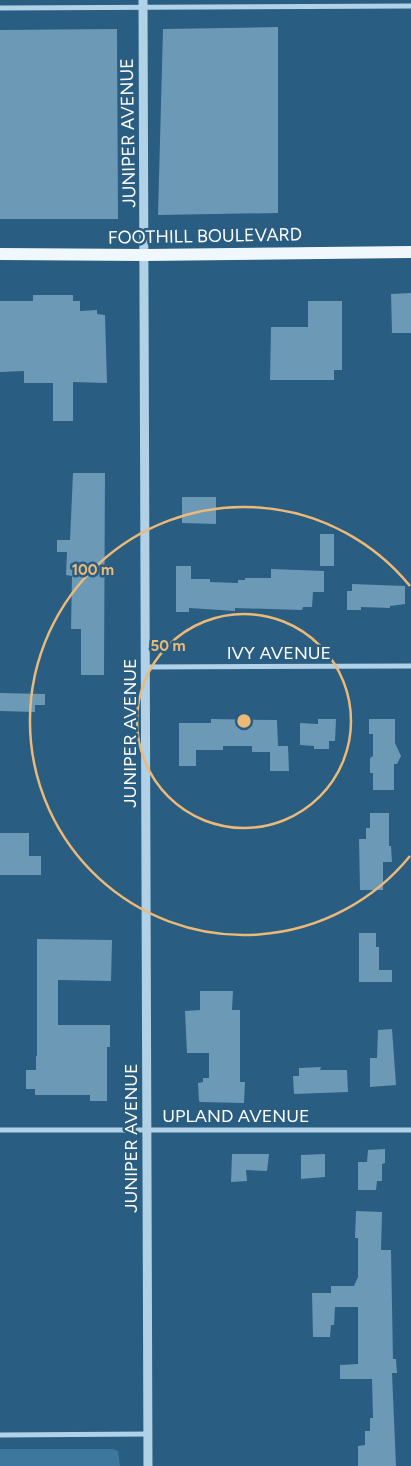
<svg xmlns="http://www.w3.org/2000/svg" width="411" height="1466" font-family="Figtree,sans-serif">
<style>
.green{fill:#3d779e}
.building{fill:#6c99b6}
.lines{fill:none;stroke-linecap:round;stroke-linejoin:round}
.minor{stroke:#b1d1e6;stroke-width:5}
.tertiary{stroke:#b1d1e6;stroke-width:9}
.primary{stroke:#f1f8fd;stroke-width:12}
.ring{fill:none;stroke:#edb978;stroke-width:2.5}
.labels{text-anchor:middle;stroke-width:5;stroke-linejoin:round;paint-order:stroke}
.street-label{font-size:18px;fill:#fff;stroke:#295d81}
.centre{fill:#edb978;stroke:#295d81;stroke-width:2.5}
.ring-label{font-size:15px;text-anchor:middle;font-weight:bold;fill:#edb978;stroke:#295d81;stroke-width:5;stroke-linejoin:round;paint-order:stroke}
</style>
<rect width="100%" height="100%" fill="#295d81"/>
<path class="green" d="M 0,1449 L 113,1449 L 118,1451 L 120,1466 L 0,1466 Z"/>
<path class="building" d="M 278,27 L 278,213 L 158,215 L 163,29 Z
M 117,29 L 118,219 L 0,219 L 0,30 Z
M 411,293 L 411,333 L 392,333 L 391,294 Z
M 33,295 L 73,295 L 73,301 L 80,301 L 80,311 L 97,310 L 97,314 L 105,315 L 107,383 L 73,382 L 73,421 L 53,421 L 53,383 L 24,383 L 24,371 L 0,372 L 0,301 L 33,301 Z
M 308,301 L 342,301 L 342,370 L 334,370 L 334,380 L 270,380 L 271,327 L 308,327 Z
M 73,473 L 105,473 L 104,675 L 81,675 L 81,629 L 71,629 L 72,576 L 66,575 L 67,552 L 57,552 L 57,540 L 70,540 Z
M 182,497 L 216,497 L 216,524 L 182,523 Z
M 320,534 L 334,534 L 334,566 L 320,566 Z
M 176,566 L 191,566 L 191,579 L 210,579 L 210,582 L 238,583 L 238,580 L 245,580 L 245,578 L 271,578 L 271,569 L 324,571 L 324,592 L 313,592 L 312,607 L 303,607 L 302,610 L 235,608 L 235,611 L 189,608 L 189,612 L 176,612 Z
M 352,584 L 405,586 L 405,604 L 390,606 L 390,608 L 361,607 L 361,610 L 347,610 L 347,591 L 352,591 Z
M 0,693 L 45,694 L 45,705 L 35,705 L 35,712 L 0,711 Z
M 211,719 L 277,720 L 278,746 L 288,746 L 289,771 L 270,771 L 270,752 L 252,752 L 252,746 L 223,746 L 223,750 L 196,750 L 196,766 L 179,766 L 179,723 L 211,723 Z
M 318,719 L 336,719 L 335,741 L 329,741 L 329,749 L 314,749 L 314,746 L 300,745 L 300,723 L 318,724 Z
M 369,719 L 395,719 L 395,743 L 401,756 L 397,764 L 394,764 L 394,790 L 373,790 L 373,773 L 370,773 L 370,758 L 373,756 L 373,734 L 369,734 Z
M 370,813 L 389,813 L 389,846 L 391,846 L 392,862 L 383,862 L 383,890 L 360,890 L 359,839 L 366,839 L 366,828 L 370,828 Z
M 0,833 L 29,833 L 29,856 L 41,856 L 41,875 L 0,875 Z
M 359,933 L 376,933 L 376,947 L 379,947 L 379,970 L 392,970 L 392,982 L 359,982 Z
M 37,939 L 112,940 L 111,981 L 58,980 L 58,1025 L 110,1025 L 110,1047 L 107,1047 L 107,1101 L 90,1101 L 90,1095 L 35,1095 L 35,1089 L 26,1089 L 26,1070 L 36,1070 L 36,1056 L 37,1056 Z
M 200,991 L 233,991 L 232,1010 L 240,1010 L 240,1082 L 245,1082 L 244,1103 L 200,1102 L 199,1101 L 198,1083 L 203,1082 L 203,1078 L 209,1078 L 209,1053 L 187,1053 L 185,1011 L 200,1010 Z
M 392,1029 L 396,1085 L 370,1087 L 370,1058 L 377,1058 L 378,1030 Z
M 321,1067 L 320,1070 L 347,1070 L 348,1092 L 294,1094 L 293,1076 L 299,1076 L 299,1068 Z
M 385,1149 L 385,1163 L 382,1164 L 382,1181 L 377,1181 L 376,1190 L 358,1190 L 358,1162 L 367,1162 L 368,1150 Z
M 232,1154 L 269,1154 L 267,1171 L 246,1170 L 247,1181 L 231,1182 Z
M 325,1154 L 325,1177 L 301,1179 L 301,1155 Z
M 356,1211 L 382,1212 L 381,1250 L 391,1250 L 393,1359 L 396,1359 L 397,1373 L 392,1373 L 396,1466 L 358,1466 L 358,1446 L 365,1445 L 365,1431 L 370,1431 L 370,1418 L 373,1418 L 372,1379 L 340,1379 L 340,1365 L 358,1364 L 358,1307 L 335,1307 L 334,1325 L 331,1325 L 330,1337 L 313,1337 L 312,1293 L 331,1293 L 331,1286 L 354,1286 L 358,1277 L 358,1238 L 355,1238 Z"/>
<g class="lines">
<path class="minor" d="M 0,8 L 411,6
M 146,667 L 411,666
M 0,1130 L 411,1130
M 0,1435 L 148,1434"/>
<path class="tertiary" d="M 143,0 L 148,1466"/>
<path class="primary" d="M 0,254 L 145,255 L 411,252"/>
</g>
<g class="ring">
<circle cx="244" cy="721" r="107"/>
<path d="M410 856A214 214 0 1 1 410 586"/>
</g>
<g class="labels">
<g class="street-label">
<text transform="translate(128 133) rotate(-91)" y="6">JUNIPER AVENUE</text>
<text transform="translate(205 236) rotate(-1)" y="6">FOOTHILL BOULEVARD</text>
<text x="279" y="659">IVY AVENUE</text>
<text transform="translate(130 733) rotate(-90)" y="6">JUNIPER AVENUE</text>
<text x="236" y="1122">UPLAND AVENUE</text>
<text transform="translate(131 1138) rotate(-90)" y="6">JUNIPER AVENUE</text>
</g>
</g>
<circle cx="244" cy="721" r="8" class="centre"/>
<g class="ring-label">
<text x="93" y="575">100 m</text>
<text x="168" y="651">50 m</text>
</g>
</svg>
